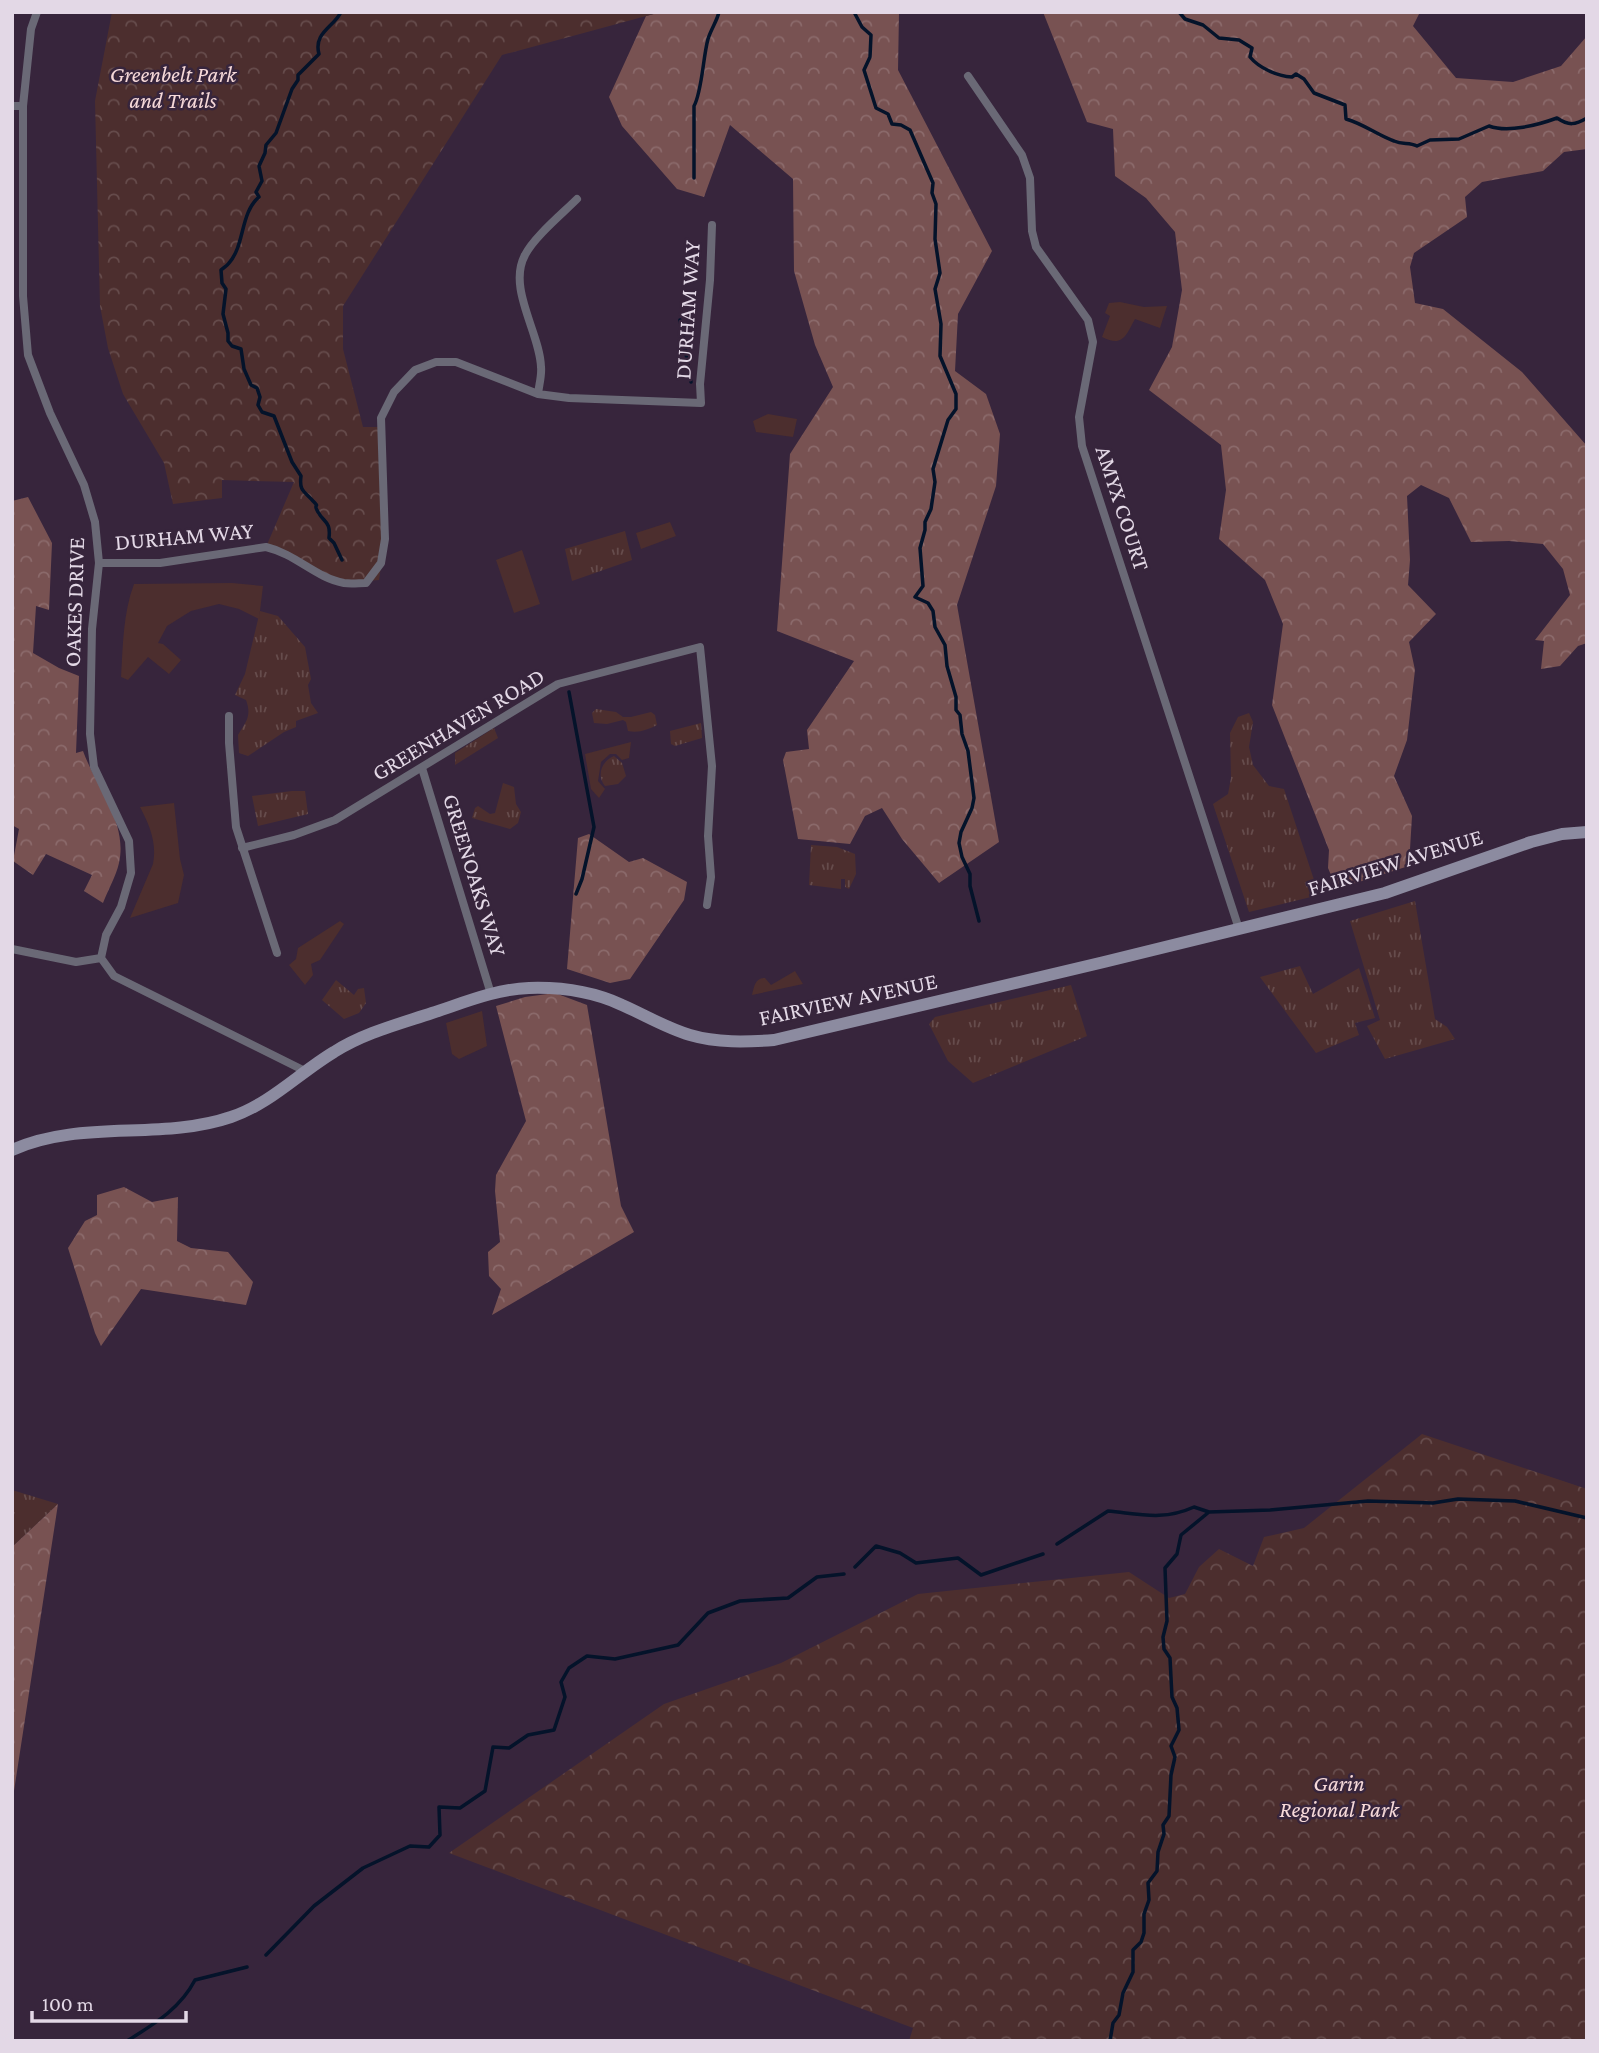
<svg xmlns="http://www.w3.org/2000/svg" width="1599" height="2053" font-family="'Crimson Pro',serif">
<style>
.grass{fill:url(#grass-tufts)}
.forest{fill:url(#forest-crowns)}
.park{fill:url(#park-crowns)}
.garden{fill:#4c2e2e}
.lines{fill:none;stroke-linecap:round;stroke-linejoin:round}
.stream{stroke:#04132a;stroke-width:3.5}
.street{stroke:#6a6976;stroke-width:8}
.secondary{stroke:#8c8ba0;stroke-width:12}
.labels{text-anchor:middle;stroke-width:5;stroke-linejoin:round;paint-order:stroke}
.park-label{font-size:23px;font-style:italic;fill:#f6d9d9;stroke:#37253c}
.street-label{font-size:23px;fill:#e3d8e6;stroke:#37253c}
</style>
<defs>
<pattern id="grass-tufts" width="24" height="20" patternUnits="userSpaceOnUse" patternTransform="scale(1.75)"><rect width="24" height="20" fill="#4c2e2e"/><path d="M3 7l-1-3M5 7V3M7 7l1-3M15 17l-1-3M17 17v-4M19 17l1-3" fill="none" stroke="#664c4c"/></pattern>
<pattern id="forest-crowns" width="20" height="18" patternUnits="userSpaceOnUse" patternTransform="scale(1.75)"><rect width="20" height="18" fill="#785252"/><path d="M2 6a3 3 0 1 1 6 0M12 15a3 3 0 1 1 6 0" fill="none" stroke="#8b6a6b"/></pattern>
<pattern id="park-crowns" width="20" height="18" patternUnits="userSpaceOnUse" patternTransform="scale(1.75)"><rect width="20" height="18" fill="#4c2e2e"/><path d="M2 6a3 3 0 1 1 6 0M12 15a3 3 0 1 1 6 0" fill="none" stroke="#664c4c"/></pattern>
</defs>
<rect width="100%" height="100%" fill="#37253c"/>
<path class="grass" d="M 625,531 L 632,560 L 572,581 L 565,549 Z
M 260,611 L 278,616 L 305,647 L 311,679 L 308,685 L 311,703 L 318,713 L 296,721 L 296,727 L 284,732 L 248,756 L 239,753 L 238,735 C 246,722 252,716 246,700 L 235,695 L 245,674 Z
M 596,709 L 616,712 L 623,717 L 631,717 L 651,712 L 655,715 L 657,725 C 647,730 639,733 628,731 L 626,722 L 623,720 L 607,724 L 594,723 L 592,713 Z
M 1249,713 L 1253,722 L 1249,747 L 1253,765 L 1269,786 L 1284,789 L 1319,895 L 1249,912 L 1213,804 L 1228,794 L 1231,778 L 1230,733 L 1238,717 Z
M 701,723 L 702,738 L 675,746 L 671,744 L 670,731 Z
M 494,728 L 498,738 L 455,765 L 455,753 Z
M 614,756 L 622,763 L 626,776 L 618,784 L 605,786 C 596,775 602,761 614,756 Z
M 503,783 L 514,787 L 516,804 L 521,812 L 518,823 L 510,829 L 472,818 L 475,808 L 478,806 L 490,814 L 495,813 Z
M 292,791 L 305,791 L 308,814 L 258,826 L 252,796 Z
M 811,845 L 837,847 L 855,854 L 856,874 L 849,889 L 845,887 L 845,879 L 841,879 L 841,889 L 809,885 Z
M 1415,901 L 1435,1019 L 1447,1027 L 1455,1039 L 1385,1059 L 1367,1026 L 1380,1020 L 1350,921 Z
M 1300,966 L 1313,994 L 1359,968 L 1375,1018 L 1355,1023 L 1359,1035 L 1316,1053 L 1260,977 Z
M 336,980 L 354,995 L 358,989 L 364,988 L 366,1003 L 359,1013 L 344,1019 L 322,1000 Z
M 1071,985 L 1087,1036 L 973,1083 L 948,1061 L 929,1024 L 935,1017 Z
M 12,1490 L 58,1504 L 12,1547 Z"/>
<path class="forest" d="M 661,12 L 899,12 L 898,70 L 992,251 L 958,314 L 955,371 L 986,394 L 1000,434 L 996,486 L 957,605 L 999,842 L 939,883 L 902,839 L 882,808 L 865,816 L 850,844 L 798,839 L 783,760 L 786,752 L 809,749 L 807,730 L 854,661 L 777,631 L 790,454 L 833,387 L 815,345 L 794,271 L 793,179 L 730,125 L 704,197 L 677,189 L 622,126 L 609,97 L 646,16 Z
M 1043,12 L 1420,12 L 1413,26 L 1456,78 L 1513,82 L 1561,66 L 1587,36 L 1587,149 L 1564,152 L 1543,171 L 1482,182 L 1465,197 L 1467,217 L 1414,253 L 1410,267 L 1415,303 L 1443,309 L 1522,372 L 1587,446 L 1587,643 L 1578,646 L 1560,666 L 1541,669 L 1544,641 L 1535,640 L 1570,595 L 1563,569 L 1543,544 L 1509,541 L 1471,542 L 1449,498 L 1421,485 L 1407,496 L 1410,560 L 1408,585 L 1436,614 L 1409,642 L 1415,670 L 1407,740 L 1394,776 L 1412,816 L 1410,849 L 1418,863 L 1337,889 L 1328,868 L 1329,850 L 1272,705 L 1283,624 L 1265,580 L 1219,539 L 1226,490 L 1221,445 L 1149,390 L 1172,347 L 1182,290 L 1175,232 L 1146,198 L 1115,176 L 1113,129 L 1087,122 Z
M 28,497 L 52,543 L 49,610 L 36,606 L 33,653 L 59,668 L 79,676 L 76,753 L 83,751 C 96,787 128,822 119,863 C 116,876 108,890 103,903 L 84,891 L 92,875 L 46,854 L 33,875 L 13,861 L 19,829 L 12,825 L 12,501 Z
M 589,834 L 629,862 L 643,858 L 687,882 L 684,900 L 630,979 L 610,983 L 567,969 L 578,838 Z
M 555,993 L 587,1005 L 621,1206 L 634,1232 L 492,1315 L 501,1289 L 489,1276 L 488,1252 L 500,1242 L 495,1191 L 496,1175 L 526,1121 L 496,1006 L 525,997 Z
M 124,1187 L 152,1202 L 178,1197 L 177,1241 L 191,1248 L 228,1252 L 253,1282 L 246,1305 L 141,1289 L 101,1346 L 95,1333 L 68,1248 L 85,1221 L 97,1215 L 97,1195 Z
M 58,1504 L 12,1804 L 12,1547 Z"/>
<path class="park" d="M 112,12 L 661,12 L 502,55 L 343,306 L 343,349 L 363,427 L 378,427 L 385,539 L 379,580 L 344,583 L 266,547 L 294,482 L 222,480 L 222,498 L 173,504 L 164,463 L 123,394 L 108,348 L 100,306 L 95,101 Z
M 1422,1434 L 1587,1489 L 1587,2041 L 909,2041 L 913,2028 L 449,1853 L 664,1704 L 781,1663 L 918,1594 L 1129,1572 L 1169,1598 L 1185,1594 L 1199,1567 L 1219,1549 L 1253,1566 L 1264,1537 L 1304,1528 Z"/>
<path class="garden" d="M 1120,302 L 1144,307 L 1167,306 L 1160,328 L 1135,319 C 1126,335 1123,348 1102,337 L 1110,316 L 1105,313 L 1109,303 Z
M 768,414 L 797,419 L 793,437 L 756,432 L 753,421 Z
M 670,522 L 676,536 L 641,549 L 636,533 Z
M 522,550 L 540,604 L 514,613 L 496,560 Z
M 232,583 L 263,586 L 259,619 L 239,609 L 219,604 L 191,611 L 167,626 L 158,643 L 163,644 L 181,660 L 169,674 L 148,657 L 128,680 L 121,677 C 123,646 123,613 134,584 Z
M 631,742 L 629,758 L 622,760 L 616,754 L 610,754 L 601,762 L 598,781 L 605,789 L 599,798 L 591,789 L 585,754 Z
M 174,803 L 180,859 L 184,875 L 178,903 L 130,918 L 153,864 C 157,843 150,826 140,807 Z
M 340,921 L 344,924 L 320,960 L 311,964 L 313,975 L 305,985 L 289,965 L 296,959 L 298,948 Z
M 795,971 L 803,984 L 752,995 C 754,987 755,978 765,978 L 771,985 Z
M 482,1011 L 487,1046 L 459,1059 L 452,1054 L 446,1023 Z"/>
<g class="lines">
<path class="stream" d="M 341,12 C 334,27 313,33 319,54 L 298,75 L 298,80 L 292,89 L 276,133 L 266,145 L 265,153 L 259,166 L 262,181 L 256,192 L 259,197 C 240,213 245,245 229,263 C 227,266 223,268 221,270 L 222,283 L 226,289 L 223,314 L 228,333 L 228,341 L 232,346 L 241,349 L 244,369 L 251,385 L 257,388 L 260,397 L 258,405 L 262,412 L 274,416 L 292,462 L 301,476 C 299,491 304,491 313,501 C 321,509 312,502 318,512 C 324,523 331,521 329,538 L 334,543 L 342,560
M 854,12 L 862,27 L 871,35 L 870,57 L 864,70 L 876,108 L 888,114 L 892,124 L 901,125 L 910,130 L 933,183 L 932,193 L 936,204 L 935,239 L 940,273 L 935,289 L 941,324 L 940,356 L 956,394 L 956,409 L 948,420 L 933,469 L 935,482 L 931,509 L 925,522 L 925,530 L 920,548 L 923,586 L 915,597 L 928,603 L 933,611 L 935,627 L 945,645 L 947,666 L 956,697 L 956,710 L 960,715 L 962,734 L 968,751 L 974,798 L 972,808 L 961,832 L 959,843 L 962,857 L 970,874 L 970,886 L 979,921
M 1179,12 L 1185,19 L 1203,25 L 1219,38 L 1239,40 L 1252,48 L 1250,57 C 1259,68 1277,76 1292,77 L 1296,74 L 1304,79 L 1314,93 L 1345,105 L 1346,119 C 1364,124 1377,135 1394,141 C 1403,145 1409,142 1417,146 L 1430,140 L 1459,139 L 1489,126 C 1508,133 1538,125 1557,118 C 1569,126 1575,125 1587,118
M 694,178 L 694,106 C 702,92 703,57 708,39 C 711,29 717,21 719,12
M 680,320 L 691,382
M 569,692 L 594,827 L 582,879 L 576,894
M 1057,1544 L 1108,1511 C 1140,1514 1163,1521 1194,1507 L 1209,1512 L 1270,1510 L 1368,1501 L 1433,1503 L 1458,1499 L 1515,1501 L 1587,1518
M 855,1567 L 876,1546 L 900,1553 L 916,1563 L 958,1558 L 981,1575 L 1043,1554
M 266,1955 L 314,1906 L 363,1868 L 410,1846 L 429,1847 L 440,1835 L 439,1807 L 460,1808 L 485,1791 L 493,1747 L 509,1748 L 528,1735 L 554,1730 L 565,1697 L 561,1682 L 569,1668 L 587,1656 L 615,1659 L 678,1645 L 708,1613 L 740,1601 L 788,1598 L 817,1577 L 844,1574
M 127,2041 C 154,2024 180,2009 195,1980 L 247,1967
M 1110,2041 L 1113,2023 L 1119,2015 L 1123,1993 L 1133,1972 L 1133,1950 L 1141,1942 L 1144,1933 L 1144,1914 L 1149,1900 L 1148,1883 L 1157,1871 L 1158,1852 L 1164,1834 L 1163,1825 L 1169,1816 L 1171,1775 L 1175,1757 L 1171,1746 L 1179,1730 L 1177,1708 L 1172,1697 L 1170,1658 L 1164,1649 L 1163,1637 L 1167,1621 L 1165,1568 L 1177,1554 L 1181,1535 L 1209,1512"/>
<path class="street" d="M 37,12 L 31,29 L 23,106 L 23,296 L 28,355 L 50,413 L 84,485 L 95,522 L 99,563 L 92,629 L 90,734 L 94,767 L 129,841 L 131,873 L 121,907 L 106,935 L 101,958 L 114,976 L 305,1071
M 968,76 L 1022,155 L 1030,178 L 1032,231 L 1036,247 L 1088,320 L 1093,342 L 1079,417 L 1082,446 L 1239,929
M 12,106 L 23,106
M 538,394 C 539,385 542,375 541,367 C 540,333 507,288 525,255 C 534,237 562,214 577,199
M 99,563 L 160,563 L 266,547 C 296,554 316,578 344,583 C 351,584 359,583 366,583 L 381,563 L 385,539 L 381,418 L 394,392 L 415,370 L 436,362 L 456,362 L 538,394 L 569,398 L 701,403 L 700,384 L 710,280 L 712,225
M 229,716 L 229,743 L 236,827 L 277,953
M 422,768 L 491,994
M 242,848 L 294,835 L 335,820 L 558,684 L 700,647 L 712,766 L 708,836 L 711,877 L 707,905
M 12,949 L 76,962 L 101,958"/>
<path class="secondary" d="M 12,1150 C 80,1119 161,1141 231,1117 C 270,1104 299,1073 334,1052 C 364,1033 399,1024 432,1013 C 463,1003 496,989 529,988 C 560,987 594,992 622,1005 C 645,1015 666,1028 690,1035 C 717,1043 746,1042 774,1040 L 1104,962 L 1385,893 L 1531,842 L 1562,834 L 1587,832"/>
</g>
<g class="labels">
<g class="park-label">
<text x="173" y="82">Greenbelt Park<tspan x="173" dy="26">and Trails</tspan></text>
<text x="1339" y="1791">Garin<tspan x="1339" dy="26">Regional Park</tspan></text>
</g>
<g class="street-label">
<text transform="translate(687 310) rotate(-86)" y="8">DURHAM WAY</text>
<text transform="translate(1123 508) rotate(72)" y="8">AMYX COURT</text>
<text transform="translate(184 536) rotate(-5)" y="8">DURHAM WAY</text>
<text transform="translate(74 602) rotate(-88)" y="8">OAKES DRIVE</text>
<text transform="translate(458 724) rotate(-31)" y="8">GREENHAVEN ROAD</text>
<text transform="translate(1395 862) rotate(-17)" y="8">FAIRVIEW AVENUE</text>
<text transform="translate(475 875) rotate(73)" y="8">GREENOAKS WAY</text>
<text transform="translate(848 999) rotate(-12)" y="8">FAIRVIEW AVENUE</text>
</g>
</g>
<rect width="1599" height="2053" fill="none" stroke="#e3d8e6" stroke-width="28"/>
<path d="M32 2011v10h154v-10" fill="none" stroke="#e3d8e6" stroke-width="3.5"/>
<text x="42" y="2011" font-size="21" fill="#e3d8e6" stroke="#37253c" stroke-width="5" paint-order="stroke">100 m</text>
</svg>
